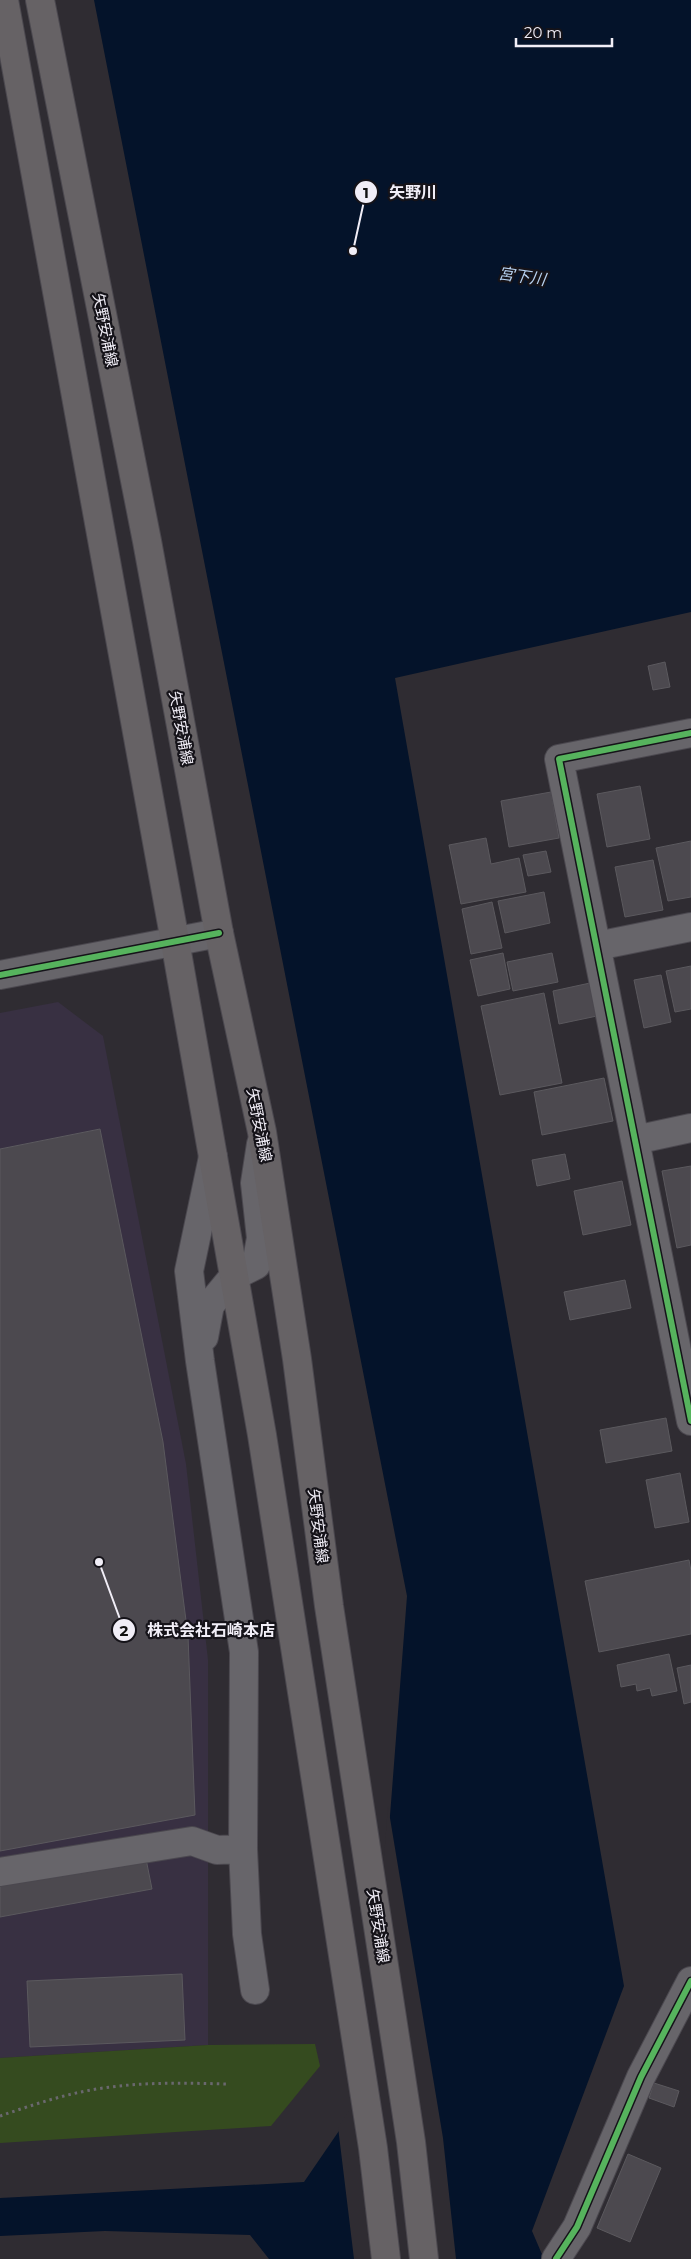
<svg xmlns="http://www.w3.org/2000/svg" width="691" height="2259" font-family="Montserrat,'Noto Sans JP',sans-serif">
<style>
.built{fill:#383042}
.green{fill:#354b1f}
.water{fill:#04132a}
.pier{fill:#2f2c32}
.building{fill:#4c494f;stroke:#5b595e}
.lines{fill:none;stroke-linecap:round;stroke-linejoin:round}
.minor-casing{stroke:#4b484f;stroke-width:30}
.major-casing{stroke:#4b484f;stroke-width:30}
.path{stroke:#6a686e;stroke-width:3;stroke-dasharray:2.5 4;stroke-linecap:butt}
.minor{stroke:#67656a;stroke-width:28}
.major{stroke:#666265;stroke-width:28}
.cycleway-casing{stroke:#151319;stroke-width:9}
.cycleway{stroke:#56b35d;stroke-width:6}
.labels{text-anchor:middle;stroke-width:4.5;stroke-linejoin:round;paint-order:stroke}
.street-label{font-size:15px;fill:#f1eef7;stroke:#151319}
.water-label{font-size:16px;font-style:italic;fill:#b7d2f1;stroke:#151319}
.leader{fill:none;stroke:#f1eef7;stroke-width:2}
.callout-dot{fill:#f1eef7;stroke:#151319;stroke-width:2}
.mark-label{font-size:15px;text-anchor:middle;font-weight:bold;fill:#111}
.callout-label{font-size:16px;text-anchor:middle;font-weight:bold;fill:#f1eef7;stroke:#151319;stroke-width:4.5;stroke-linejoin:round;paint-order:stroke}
</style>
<rect width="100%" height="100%" fill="#2f2c32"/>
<path class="built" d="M 58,1002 L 103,1036 L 186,1464 L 208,1660 L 208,2045 L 0,2058 L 0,1013 Z"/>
<path class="green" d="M 315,2044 L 320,2066 L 271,2126 L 0,2143 L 0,2058 L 208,2045 Z"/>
<path class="water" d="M 94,0 L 691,0 L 691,612 L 395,678 L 624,1986 L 532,2231 L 544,2259 L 269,2259 L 250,2235 L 105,2231 L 0,2236 L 0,2198 L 304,2182 L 369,2087 L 407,1596 Z"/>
<path class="pier" d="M 388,1806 L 443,2138 L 456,2259 L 354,2259 L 338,2127 L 366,2086 Z"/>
<path class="building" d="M 665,662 L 670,687 L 653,690 L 648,666 Z
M 640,786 L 650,839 L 607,847 L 597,794 Z
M 551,792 L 559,838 L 509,847 L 501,801 Z
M 486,838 L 491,864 L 519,858 L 526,892 L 461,904 L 449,845 Z
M 691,841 L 691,897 L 668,901 L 656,848 Z
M 546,851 L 551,872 L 528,876 L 523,855 Z
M 653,860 L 663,910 L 625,917 L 615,867 Z
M 544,892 L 550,923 L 505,933 L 498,901 Z
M 492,902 L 502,948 L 471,954 L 462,909 Z
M 503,953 L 510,989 L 478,996 L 470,960 Z
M 552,953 L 558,982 L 513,991 L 507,962 Z
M 691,966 L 691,1009 L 675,1012 L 666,971 Z
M 661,975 L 671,1022 L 644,1028 L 634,980 Z
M 590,983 L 597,1016 L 559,1024 L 553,991 Z
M 544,993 L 562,1083 L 500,1095 L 481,1006 Z
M 604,1078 L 613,1121 L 542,1135 L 534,1092 Z
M 100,1129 L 163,1442 L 188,1636 L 195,1815 L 0,1851 L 0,1149 Z
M 565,1154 L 570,1179 L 537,1186 L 532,1160 Z
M 691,1166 L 691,1245 L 677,1248 L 662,1171 Z
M 622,1181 L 631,1225 L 583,1235 L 574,1191 Z
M 625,1280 L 631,1308 L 570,1320 L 564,1292 Z
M 666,1418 L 672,1451 L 606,1463 L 600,1430 Z
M 680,1473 L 689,1522 L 655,1528 L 646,1480 Z
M 689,1560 L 691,1571 L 691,1634 L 599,1652 L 585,1581 Z
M 669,1654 L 677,1691 L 652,1696 L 650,1688 L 637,1691 L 636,1684 L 621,1687 L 617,1665 Z
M 691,1665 L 691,1702 L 684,1704 L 677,1668 Z
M 145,1854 L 152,1889 L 0,1917 L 0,1881 Z
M 182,1974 L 185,2040 L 30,2047 L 27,1981 Z
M 654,2083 L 679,2091 L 674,2107 L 649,2098 Z
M 628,2154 L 661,2168 L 630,2242 L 597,2228 Z"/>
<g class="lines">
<g class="minor-casing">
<path id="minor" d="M 691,733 L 559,759 L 691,1421
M 597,946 L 691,927
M 0,975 L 219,933
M 635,1140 L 691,1128
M 213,1157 L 189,1271 L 200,1361 L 244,1652 L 243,1849 L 247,1934 L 255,1990
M 204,1337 L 210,1305 L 234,1276 L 256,1265 L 261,1238 L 255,1183 L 261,1144
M 0,1872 L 192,1841 L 217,1850 L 243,1849
M 556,2259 L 577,2227 L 641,2077 L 691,1981"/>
</g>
<g class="major-casing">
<path id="major" d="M 4,0 L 175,941 L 262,1435 L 373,2148 L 386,2259
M 40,0 L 147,541 L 219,933 L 262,1132 L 297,1359 L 329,1606 L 411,2142 L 424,2259"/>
</g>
<path class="path" d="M 0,2116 C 35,2104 74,2091 111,2087 C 150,2082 187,2083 226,2084"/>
<use href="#minor" class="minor"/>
<use href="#major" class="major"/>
<g class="cycleway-casing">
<path id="cycleway" d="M 691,733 L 559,759 L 691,1421
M 0,975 L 219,933
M 556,2259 L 577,2227 L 641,2077 L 691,1981"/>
</g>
<use href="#cycleway" class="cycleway"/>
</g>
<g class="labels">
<g class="street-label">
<text transform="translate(105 330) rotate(79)" y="5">矢野安浦線</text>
<text transform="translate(181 728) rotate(80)" y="5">矢野安浦線</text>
<text transform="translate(259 1125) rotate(79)" y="5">矢野安浦線</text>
<text transform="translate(318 1526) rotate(83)" y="5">矢野安浦線</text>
<text transform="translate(378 1926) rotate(81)" y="5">矢野安浦線</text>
</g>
<g class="water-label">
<text transform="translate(522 276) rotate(8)" y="6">宮下川</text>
</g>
</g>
<path class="leader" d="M353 251L366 192M99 1562L124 1630"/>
<g class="callout-dot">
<circle cx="353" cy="251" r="5"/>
<circle cx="99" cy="1562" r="5"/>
<circle cx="366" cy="192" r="12"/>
<circle cx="124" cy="1630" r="12"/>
</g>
<g class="mark-label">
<text x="366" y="198">1</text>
<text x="124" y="1636">2</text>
</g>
<g class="callout-label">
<text x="413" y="198">矢野川</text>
<text x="211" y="1636">株式会社石崎本店</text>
</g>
<path d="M516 38v8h96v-8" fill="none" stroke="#f1eef7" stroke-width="2.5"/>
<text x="524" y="38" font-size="15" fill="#f1eef7" stroke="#151319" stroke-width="4" paint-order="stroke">20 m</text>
</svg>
